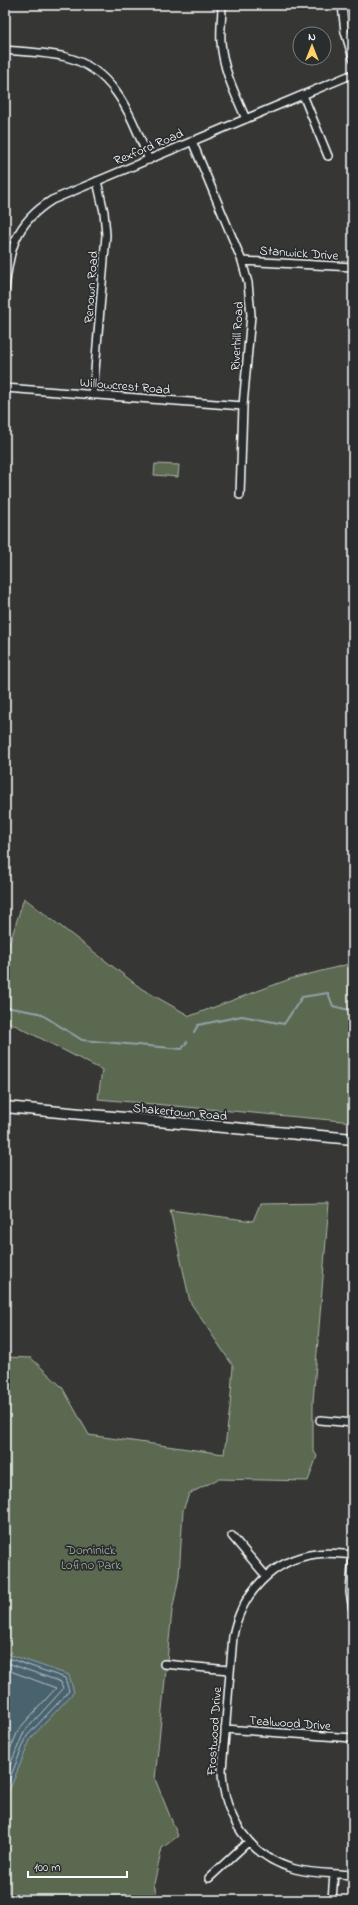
<svg xmlns="http://www.w3.org/2000/svg" width="358" height="1905" font-family="'Indie Flower',sans-serif">
<style>
.green{fill:#5b6951;stroke:#adb4a8}
.water{fill:#4a646e;stroke:#92a2a8}
.lines{fill:none;stroke-linecap:round;stroke-linejoin:round}
.shore{stroke:#b7c1c5;stroke-width:1}
.stream{stroke:#92a2a8;stroke-width:2}
.street-casing{stroke:#fff;stroke-width:10}
.secondary-casing{stroke:#fff;stroke-width:13}
.street{stroke:#2a2d2e;stroke-width:7}
.secondary{stroke:#2a2d2e;stroke-width:10}
.labels{text-anchor:middle;stroke-width:3.5;stroke-linejoin:round;paint-order:stroke}
.street-label{font-size:13px;fill:#fff;stroke:#2a2d2e}
.park-label{font-size:13px;fill:#adb4a8;stroke:#2a2d2e}
</style>
<rect width="100%" height="100%" fill="#363735"/>
<filter id="ink" filterUnits="userSpaceOnUse"><feTurbulence type="fractalNoise" baseFrequency=".025" numOctaves="2"/><feDisplacementMap in="SourceGraphic" scale="8" xChannelSelector="R" yChannelSelector="G"/><feConvolveMatrix kernelMatrix="1 2 1 2 8 2 1 2 1" color-interpolation-filters="sRGB"/></filter>
<g filter="url(#ink)">
<path class="green" d="M 155,464 L 179,465 L 178,477 L 154,475 Z
M 24,898 L 142,989 L 190,1016 L 290,979 L 353,963 L 353,1122 L 98,1099 L 102,1070 L 5,1020 L 5,958 Z
M 329,1203 L 313,1402 L 313,1450 L 317,1456 L 308,1481 L 218,1479 L 189,1494 L 183,1510 L 179,1577 L 172,1611 L 155,1779 L 178,1836 L 162,1848 L 154,1884 L 158,1900 L 5,1900 L 5,1357 L 31,1358 L 62,1387 L 89,1435 L 224,1454 L 230,1407 L 233,1366 L 190,1302 L 170,1210 L 253,1221 L 260,1204 Z"/>
<path class="water" d="M 5,1653 L 69,1675 L 74,1692 L 31,1738 L 5,1801 Z"/>
<g class="lines">
<path class="shore" d="M 5,1657 L 65,1678 L 69,1691 L 27,1736 L 5,1790
M 5,1662 L 61,1682 L 63,1689 L 24,1732 L 5,1777
M 5,1669 L 56,1688 L 19,1729 L 5,1761"/>
<path class="stream" d="M 5,1007 L 39,1013 L 82,1040 L 182,1049 L 187,1042
M 194,1032 L 198,1025 L 242,1016 L 284,1024 L 302,997 L 328,993 L 333,1006 L 353,1011"/>
<g class="street-casing">
<path id="street" d="M 222,5 C 222,17 220,30 221,42 C 223,70 235,94 246,119
M 342,5 L 345,32 L 353,58
M 5,50 C 25,52 46,52 66,57 C 116,70 131,117 149,160
M 303,95 L 328,156
M 192,141 L 242,261 L 248,283 L 251,315 L 243,406 L 240,495
M 242,261 L 353,267
M 5,290 C 9,250 15,223 52,200 L 353,74
M 5,388 L 243,406
M 93,395 L 106,235 L 104,212 L 97,181
M 320,1420 L 353,1423
M 232,1536 L 266,1576
M 353,1610 L 350,1592 L 353,1555 C 341,1554 329,1552 316,1554 C 273,1559 241,1594 233,1636 L 222,1770 C 223,1816 249,1857 295,1869 C 313,1874 334,1873 353,1875
M 164,1664 L 229,1670
M 225,1729 L 353,1738
M 209,1878 L 248,1842
M 332,1900 L 334,1874"/>
</g>
<g class="secondary-casing">
<path id="secondary" d="M 5,1107 L 353,1139"/>
</g>
<use href="#street" class="street"/>
<use href="#secondary" class="secondary"/>
</g>
</g>
<g class="labels">
<g class="street-label">
<text transform="translate(148 146) rotate(-23)" y="5">Rexford Road</text>
<text transform="translate(299 252) rotate(4)" y="5">Stanwick Drive</text>
<text transform="translate(90 287) rotate(-86)" y="5">Renown Road</text>
<text transform="translate(236 336) rotate(-87)" y="5">Riverhill Road</text>
<text transform="translate(125 385) rotate(5)" y="5">Willowcrest Road</text>
<text transform="translate(180 1111) rotate(5)" y="5">Shakertown Road</text>
<text transform="translate(290 1722) rotate(4)" y="5">Tealwood Drive</text>
<text transform="translate(213 1731) rotate(-86)" y="5">Frostwood Drive</text>
</g>
<g class="park-label">
<text x="91" y="1554">Dominick<tspan x="91" dy="15">Lofino Park</tspan></text>
</g>
</g>
<rect width="358" height="1905" fill="none" stroke="#2a2d2e" stroke-width="20"/>
<rect x="10" y="10" width="338" height="1885" fill="none" stroke="#fff" stroke-width="1.5" filter="url(#ink)"/>
<g transform="translate(312 46)"><circle r="19" fill="#2a2d2e" stroke="#7f8182"/>
<path d="M0-3L7 15L0 10L-7 15Z" fill="#ffd166"/>
<text y="-6" font-size="11" font-weight="bold" text-anchor="middle" fill="#ffffff">N</text>
</g>
<path d="M28 1871v6h99v-6" fill="none" stroke="#ffffff" stroke-width="2"/>
<text x="34" y="1871" font-size="12" fill="#ffffff" stroke="#2a2d2e" stroke-width="3" paint-order="stroke">100 m</text>
</svg>
